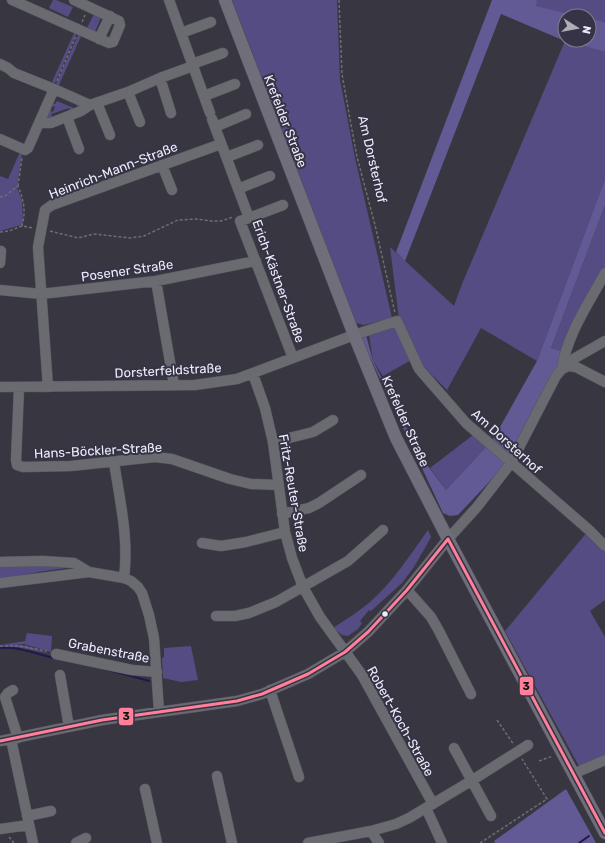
<svg xmlns="http://www.w3.org/2000/svg" width="605" height="843" font-family="Rubik,sans-serif">
<style>
.green{fill:#544c83}
.forest{fill:#625a95}
.lines{fill:none;stroke-linecap:round;stroke-linejoin:round}
.stream{stroke:#25174e;stroke-width:2}
.minor-casing{stroke:#56555e;stroke-width:11}
.major-casing{stroke:#56555e;stroke-width:13}
.path{stroke:#6d6d73;stroke-width:1.5;stroke-dasharray:3 2;stroke-linecap:butt}
.minor{stroke:#6a6a71;stroke-width:10}
.major{stroke:#6f6e7a;stroke-width:12}
.bus-1-casing{stroke:#353345;stroke-width:6}
.bus-1{stroke:#ff8098;stroke-width:3}
.bus-dot{fill:#ededf9;stroke:#353345;stroke-width:1.5}
.labels{text-anchor:middle;stroke-width:4;stroke-linejoin:round;paint-order:stroke}
.street-label{font-size:13px;fill:#ededf9;stroke:#353345}
.line-badge{stroke:#353345;stroke-width:1.5}
.pale-badge-label{font-size:11px;text-anchor:middle;font-weight:bold;fill:#111}
</style>
<rect width="100%" height="100%" fill="#383741"/>
<path class="green" d="M 53,0 L 56,0 L 73,7 L 68,17 L 49,8 Z
M 232,0 L 337,0 L 340,80 L 355,158 L 392,318 L 364,325 L 356,323 Z
M 537,0 L 605,0 L 605,22 L 589,18 L 589,16 L 579,16 L 535,6 Z
M 95,12 L 102,15 L 94,34 L 86,30 Z
M 75,31 L 77,32 L 55,83 L 52,82 Z
M 79,33 L 82,34 L 59,85 L 56,84 Z
M 565,41 L 605,52 L 605,179 L 537,361 L 481,328 L 447,390 L 423,366 L 399,319 L 390,247 L 454,306 L 462,284 Z
M 57,101 L 76,109 L 78,104 L 82,106 L 71,112 L 69,108 L 51,114 L 53,119 L 51,119 L 46,117 L 49,110 L 53,112 L 55,107 L 51,105 L 52,103 L 55,104 Z
M 20,152 L 22,153 L 17,188 L 22,200 L 23,223 L 21,225 L 0,231 L 0,176 L 8,179 Z
M 605,205 L 605,271 L 565,352 L 551,348 Z
M 394,325 L 413,359 L 383,376 L 373,361 L 369,335 Z
M 477,432 L 490,443 L 446,490 L 430,468 Z
M 428,530 L 431,537 L 430,539 L 414,567 L 402,583 L 371,611 L 369,610 L 360,621 L 362,623 L 358,629 L 348,636 L 342,635 L 333,628 C 345,620 358,612 369,603 C 393,582 410,555 428,530 Z
M 588,531 L 605,546 L 605,600 L 590,611 L 605,637 L 605,756 L 580,768 L 505,631 Z
M 0,564 L 73,567 L 38,572 L 0,580 Z
M 27,633 L 52,636 L 51,652 L 24,644 L 0,645 L 25,641 Z
M 16,644 L 28,646 L 51,654 L 17,647 L 0,647 L 0,646 Z
M 191,646 L 198,680 L 181,682 L 163,678 L 162,658 L 164,657 L 164,648 Z"/>
<path class="forest" d="M 492,0 L 537,0 L 536,6 L 579,16 L 565,16 L 565,40 L 589,40 L 589,18 L 605,22 L 605,52 L 565,41 L 501,14 L 405,261 L 396,252 Z
M 605,179 L 605,205 L 551,348 L 565,352 L 514,452 L 506,454 L 491,443 L 537,361 Z
M 366,335 L 373,361 L 421,457 L 446,490 L 489,444 L 507,463 L 458,515 L 450,516 L 443,513 L 361,338 Z
M 566,789 L 596,843 L 495,843 L 494,841 Z"/>
<g class="lines">
<path class="stream" d="M 0,648 C 17,646 36,654 54,658
M 105,669 L 149,681
M 579,843 L 589,836"/>
<g class="minor-casing">
<path id="minor" d="M 12,0 L 109,43 L 113,42 L 120,25 L 119,21 L 74,0
M 181,33 L 211,22
M 99,39 L 110,16
M 0,64 L 8,68 L 14,73 L 54,89 L 39,123 L 51,123 L 81,111 L 90,105 L 128,92 L 160,78 L 193,66 L 169,0
M 192,64 L 223,53
M 193,66 L 210,113
M 160,78 L 171,113
M 54,89 L 90,105
M 128,92 L 140,122
M 204,96 L 235,84
M 97,103 L 110,135
M 67,117 L 79,149
M 212,119 L 249,218 L 240,221 L 293,358
M 215,127 L 246,114
M 0,139 L 25,150 L 28,148 L 39,123
M 227,157 L 258,145
M 162,165 L 172,190
M 238,189 L 270,176
M 249,218 L 283,205
M 0,263 L 1,251
M 156,281 L 174,385
M 0,290 L 41,294 L 156,281 L 256,261
M 568,366 L 575,358 L 605,341
M 562,369 C 567,334 589,303 605,273
M 253,374 L 265,408 L 273,442 L 285,532 L 292,558 L 303,587 L 320,617 L 362,675 L 433,804
M 0,387 L 195,385 L 237,379 L 354,335 L 397,321 L 419,369 L 466,423 L 589,530 L 605,546
M 48,387 L 38,247 L 45,210 L 52,205 L 221,144
M 19,388 L 16,460 L 17,465 L 23,467 L 71,466 L 155,457 L 172,459 L 230,479 L 251,484 L 278,485
M 273,442 L 313,432 L 333,420
M 114,462 C 120,502 129,538 124,578
M 282,514 L 309,508 L 319,503 L 361,475
M 202,543 L 221,546 L 246,542 L 285,532
M 0,562 L 43,561 L 74,563 L 89,572
M 0,583 L 89,572 L 124,578 L 131,581 L 138,587 L 142,593 L 149,615 L 154,638 L 159,712
M 407,590 L 431,617 L 439,631 L 471,694
M 216,616 L 235,616 L 249,613 L 276,602 L 348,561 L 383,530
M 56,654 L 132,670 L 157,672
M 60,675 L 69,727
M 13,690 L 8,693 L 5,697 L 18,738
M 270,690 L 299,777
M 11,739 L 33,843
M 0,741 L 102,720 L 237,701 L 262,694 L 308,674 L 345,652 L 368,632 L 407,590 L 448,539 L 477,507 L 511,463 L 556,376 L 562,369 L 568,366 L 576,367 L 605,382
M 454,748 L 491,816
M 573,774 L 605,760
M 217,776 L 232,843
M 145,789 L 157,843
M 426,808 L 442,843
M 27,816 L 51,811
M 0,829 L 29,825
M 371,831 L 379,843
M 76,843 L 86,838
M 308,843 L 371,831 L 396,824 L 409,818 L 471,781 L 528,745"/>
</g>
<g class="major-casing">
<path id="major" d="M 225,0 L 354,335 L 396,438 L 448,539 L 605,833"/>
</g>
<path class="path" d="M 339,0 L 342,74 L 348,108 L 357,157 L 375,225 L 395,313
M 82,22 L 85,15
M 57,81 L 76,36
M 18,186 L 22,158
M 0,197 L 5,196 L 18,186 C 24,201 26,210 22,226
M 50,231 L 78,238 L 94,234 L 130,238 L 144,236 L 178,220 L 196,219 L 212,221 L 221,221 L 233,217
M 0,232 L 9,231 L 22,226 L 33,228
M 0,646 L 19,646 L 47,651
M 497,720 L 514,745
M 539,761 L 553,756
M 9,837 L 14,843
M 480,843 L 547,799 L 522,759"/>
<use href="#minor" class="minor"/>
<use href="#major" class="major"/>
<g class="bus-1-casing">
<path id="bus-1" d="M 448,539 L 605,833
M 0,741 L 102,720 L 237,701 L 262,694 L 308,674 L 345,652 L 368,632 L 407,590 L 448,539"/>
</g>
<use href="#bus-1" class="bus-1"/>
</g>
<circle class="bus-dot" cx="385" cy="614" r="3.5"/>
<g class="labels">
<g class="street-label">
<text transform="translate(286 121) rotate(69)" y="5">Krefelder Straße</text>
<text transform="translate(373 159) rotate(77)" y="5">Am Dorsterhof</text>
<text transform="translate(113 170) rotate(-21)" y="5">Heinrich-Mann-Straße</text>
<text transform="translate(127 270) rotate(-8)" y="5">Posener Straße</text>
<text transform="translate(279 281) rotate(70)" y="5">Erich-Kästner-Straße</text>
<text transform="translate(168 370) rotate(-3)" y="5">Dorsterfeldstraße</text>
<text transform="translate(406 421) rotate(66)" y="5">Krefelder Straße</text>
<text transform="translate(507 441) rotate(42)" y="5">Am Dorsterhof</text>
<text transform="translate(98 450) rotate(-3)" y="5">Hans-Böckler-Straße</text>
<text transform="translate(294 493) rotate(80)" y="5">Fritz-Reuter-Straße</text>
<text transform="translate(109 650) rotate(11)" y="5">Grabenstraße</text>
<text transform="translate(401 721) rotate(61)" y="5">Robert-Koch-Straße</text>
</g>
</g>
<g class="line-badge">
<rect x="519" y="676" width="15" height="20" rx="4" fill="#ff8098"/>
<rect x="118" y="707" width="16" height="19" rx="4" fill="#ff8098"/>
</g>
<g class="pale-badge-label">
<text x="526" y="690">3</text>
<text x="126" y="720">3</text>
</g>
<g transform="translate(577 28) rotate(101)"><circle r="19" fill="#353345" stroke="#7f7d8d"/>
<path d="M0-3L7 15L0 10L-7 15Z" fill="#aeadb9"/>
<text y="-6" font-size="11" font-weight="bold" text-anchor="middle" fill="#ededf9">N</text>
</g>
</svg>
